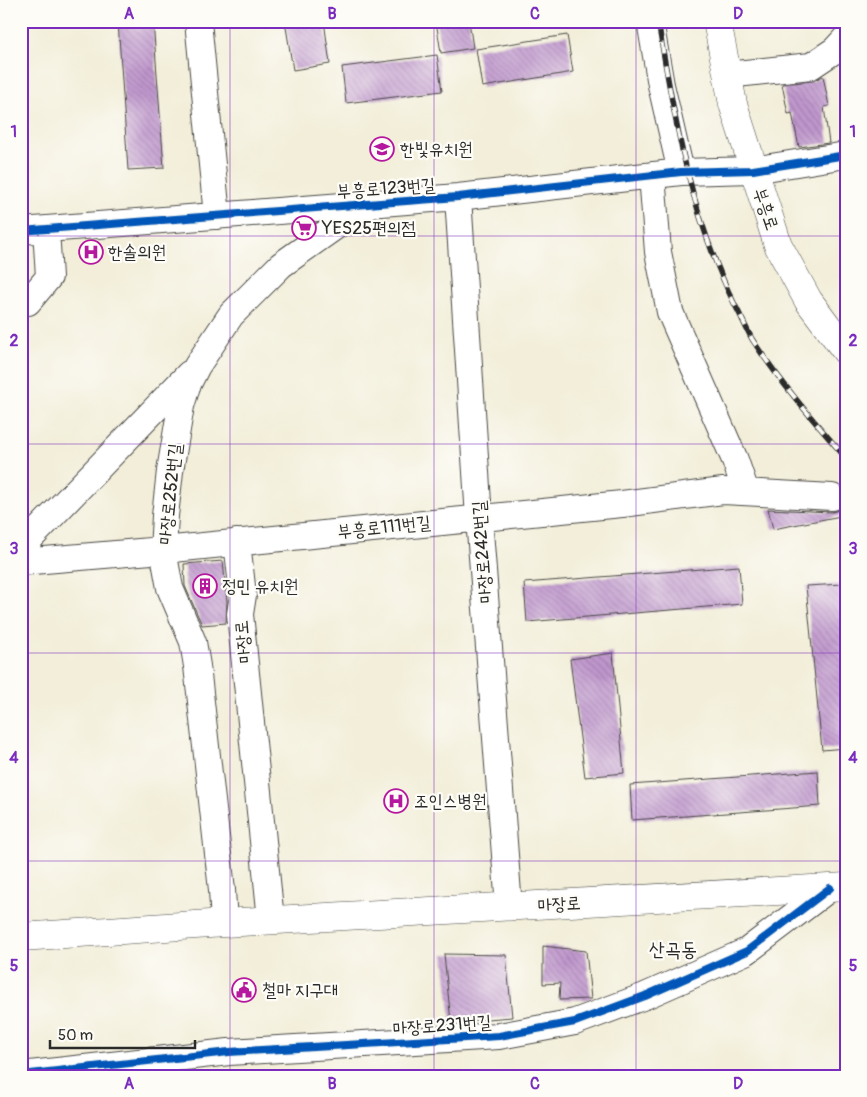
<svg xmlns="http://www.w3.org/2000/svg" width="867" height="1097" font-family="Pangolin,'Poor Story',sans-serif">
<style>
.building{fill:url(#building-back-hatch)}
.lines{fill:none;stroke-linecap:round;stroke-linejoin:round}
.minor-casing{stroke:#494845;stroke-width:28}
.major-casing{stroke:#494845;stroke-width:29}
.minor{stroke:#fff;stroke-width:26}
.major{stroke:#fff;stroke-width:28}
.rail-casing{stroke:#2b2b2b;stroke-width:5.5}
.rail{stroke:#fdfcf7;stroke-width:4;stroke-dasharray:11;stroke-linecap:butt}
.cycleway-casing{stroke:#fdfcf7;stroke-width:11}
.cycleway{stroke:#0057b8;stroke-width:8}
.grid{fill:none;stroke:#7b2cbf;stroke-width:1;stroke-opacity:0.55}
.labels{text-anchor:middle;stroke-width:4.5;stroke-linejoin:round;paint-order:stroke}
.poi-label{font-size:18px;fill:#2b2b2b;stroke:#fdfcf7;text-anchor:start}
.street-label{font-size:18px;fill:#2b2b2b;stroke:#fdfcf7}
.quarter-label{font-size:20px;fill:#2b2b2b;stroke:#fdfcf7}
.neatline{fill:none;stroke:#7b2cbf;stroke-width:2}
.grid-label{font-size:16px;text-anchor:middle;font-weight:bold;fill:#7b2cbf}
</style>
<defs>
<pattern id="building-back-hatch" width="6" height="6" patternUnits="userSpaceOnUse" patternTransform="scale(1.25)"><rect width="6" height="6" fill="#c097ce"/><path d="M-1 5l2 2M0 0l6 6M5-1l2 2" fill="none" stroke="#9c7ba7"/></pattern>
</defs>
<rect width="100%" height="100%" fill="#fdfcf7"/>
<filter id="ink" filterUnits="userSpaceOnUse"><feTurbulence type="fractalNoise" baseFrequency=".02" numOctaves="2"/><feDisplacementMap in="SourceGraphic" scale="10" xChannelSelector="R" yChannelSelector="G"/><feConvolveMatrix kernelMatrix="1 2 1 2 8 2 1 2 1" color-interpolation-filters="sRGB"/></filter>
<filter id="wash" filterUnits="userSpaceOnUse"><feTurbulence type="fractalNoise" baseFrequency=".0096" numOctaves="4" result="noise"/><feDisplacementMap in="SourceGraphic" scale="20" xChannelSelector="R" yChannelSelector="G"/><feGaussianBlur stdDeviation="1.12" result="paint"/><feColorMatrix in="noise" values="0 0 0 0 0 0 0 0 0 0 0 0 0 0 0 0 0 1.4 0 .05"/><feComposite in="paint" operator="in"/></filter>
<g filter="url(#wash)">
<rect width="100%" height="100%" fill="#f2eed9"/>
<g id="blocks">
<path class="building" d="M 118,21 L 153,21 L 164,168 L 128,170 Z
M 285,21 L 324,21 L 330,64 L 293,70 Z
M 436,21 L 469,21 L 473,48 L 441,53 Z
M 567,35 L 573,72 L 482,87 L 476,49 Z
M 437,55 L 442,91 L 346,103 L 342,67 Z
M 823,76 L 829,106 L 824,107 L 829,143 L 799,147 L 792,113 L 788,114 L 782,84 L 813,81 Z
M 846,502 L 846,515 L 773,529 L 768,509 L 832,512 L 839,510 Z
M 223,561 L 227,602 L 226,623 L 202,625 L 185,586 L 184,564 Z
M 739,566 L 742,604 L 527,622 L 524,583 Z
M 843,584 L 846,617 L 846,748 L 822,750 L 806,586 Z
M 613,653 L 624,773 L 585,777 L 570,659 Z
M 818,771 L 820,806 L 632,820 L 630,785 Z
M 543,946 L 586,951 L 591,999 L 559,1000 L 560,983 L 543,984 Z
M 444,954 L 506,955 L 512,1017 L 451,1022 Z"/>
</g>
</g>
<g filter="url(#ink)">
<use href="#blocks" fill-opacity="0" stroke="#494845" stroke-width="1"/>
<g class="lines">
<g class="minor-casing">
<path id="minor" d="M 198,21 L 217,216
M 650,21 L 661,85 L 681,172
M 727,75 L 811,66 L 835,50 L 846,38
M 652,175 L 658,252 L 670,312 L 735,460 L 746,492
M 458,197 L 479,518 L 509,907
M 21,231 L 458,197 L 681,172 L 753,170 L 846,155
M 28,302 L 49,277 L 46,229
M 237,542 L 243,595 L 240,614 L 271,920
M 21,548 L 189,374
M 21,562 L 163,550 L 622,504 L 723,491 L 832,497
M 224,923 L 222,890 L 197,666 L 193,642 L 170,588 L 163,550 L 165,516 L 170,471 L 181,406 L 187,386 L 197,366 L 231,315 L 281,265 L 336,226 L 369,206
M 21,1075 L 229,1052 L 499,1036 L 575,1022 L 645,996 L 747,951 L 830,888"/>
</g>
<g class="major-casing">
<path id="major" d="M 717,21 L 733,104 L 778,245 L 808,300 L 846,351
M 21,937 L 224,923 L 846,887"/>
</g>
<use href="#minor" class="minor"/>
<use href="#major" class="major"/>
<g class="rail-casing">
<path id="rail" d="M 658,21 C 674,118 691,217 735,305 C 741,316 746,328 752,339 C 779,381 813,420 846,458"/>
</g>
<use href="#rail" class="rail"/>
<g class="cycleway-casing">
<path id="cycleway" d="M 21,231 L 458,197 L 681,172 L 753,170 L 846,155
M 21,1075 L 229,1052 L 499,1036 L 575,1022 L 645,996 L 747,951 L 830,888"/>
</g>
<use href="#cycleway" class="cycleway"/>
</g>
</g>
<path class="grid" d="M 230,21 L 230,1076M 434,21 L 434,1076M 636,21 L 636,1076M 21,236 L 846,236M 21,444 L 846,444M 21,653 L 846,653M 21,861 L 846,861"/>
<defs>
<g id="school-ring" transform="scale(1.25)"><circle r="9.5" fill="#fdfcf7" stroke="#b5179e" stroke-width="1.5"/><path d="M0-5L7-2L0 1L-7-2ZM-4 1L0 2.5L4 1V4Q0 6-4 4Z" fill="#b5179e"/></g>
<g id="supermarket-ring" transform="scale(1.25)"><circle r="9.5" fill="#fdfcf7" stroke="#b5179e" stroke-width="1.5"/><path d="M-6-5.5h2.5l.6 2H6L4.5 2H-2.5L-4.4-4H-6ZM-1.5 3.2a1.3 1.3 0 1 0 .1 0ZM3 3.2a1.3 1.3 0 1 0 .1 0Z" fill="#b5179e"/></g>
<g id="hospital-ring" transform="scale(1.25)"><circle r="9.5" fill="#fdfcf7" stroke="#b5179e" stroke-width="1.5"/><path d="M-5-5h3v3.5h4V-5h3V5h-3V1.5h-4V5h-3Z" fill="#b5179e"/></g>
<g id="building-ring" transform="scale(1.25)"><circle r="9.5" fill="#fdfcf7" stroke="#b5179e" stroke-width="1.5"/><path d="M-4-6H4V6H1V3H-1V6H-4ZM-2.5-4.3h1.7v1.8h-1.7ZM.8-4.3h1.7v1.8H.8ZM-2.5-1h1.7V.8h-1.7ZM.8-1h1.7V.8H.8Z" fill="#b5179e"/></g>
<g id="civic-ring" transform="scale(1.25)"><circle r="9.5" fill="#fdfcf7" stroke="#b5179e" stroke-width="1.5"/><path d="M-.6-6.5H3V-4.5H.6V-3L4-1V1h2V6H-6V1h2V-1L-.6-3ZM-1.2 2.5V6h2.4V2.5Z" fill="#b5179e"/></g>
</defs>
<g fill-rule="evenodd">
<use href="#school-ring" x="382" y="149"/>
<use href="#supermarket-ring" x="304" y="228"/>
<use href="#hospital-ring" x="91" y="252"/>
<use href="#building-ring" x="205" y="586"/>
<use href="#hospital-ring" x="396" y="801"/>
<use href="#civic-ring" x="244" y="990"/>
</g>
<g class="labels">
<g class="poi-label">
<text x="400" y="155">한빛유치원</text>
<text x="322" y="234">YES25편의점</text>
<text x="108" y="258">한솔의원</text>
<text x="222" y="592">정민 유치원</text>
<text x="414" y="807">조인스병원</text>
<text x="262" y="996">철마 지구대</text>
</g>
<g class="street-label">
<text transform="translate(386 188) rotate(-4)" y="6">부흥로123번길</text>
<text transform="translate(766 209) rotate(71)" y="6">부흥로</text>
<text transform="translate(170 494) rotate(-84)" y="6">마장로252번길</text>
<text transform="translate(384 527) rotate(-6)" y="6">부흥로111번길</text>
<text transform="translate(482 552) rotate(-94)" y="6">마장로242번길</text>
<text transform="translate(243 642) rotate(-95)" y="6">마장로</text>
<text transform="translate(559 904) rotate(-3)" y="6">마장로</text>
<text transform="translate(442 1025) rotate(-4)" y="6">마장로231번길</text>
</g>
<g class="quarter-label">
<text x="673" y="956">산곡동</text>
</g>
</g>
<rect width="867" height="1097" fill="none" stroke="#fdfcf7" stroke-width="55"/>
<path d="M50 1040v8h145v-8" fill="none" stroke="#2b2b2b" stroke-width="2.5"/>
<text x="58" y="1040" font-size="15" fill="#2b2b2b" stroke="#fdfcf7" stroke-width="4" paint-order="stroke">50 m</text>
<rect x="28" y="28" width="812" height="1042" class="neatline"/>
<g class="grid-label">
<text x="129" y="19">A</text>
<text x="332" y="19">B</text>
<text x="535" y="19">C</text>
<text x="738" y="19">D</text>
<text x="14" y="137">1</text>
<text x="853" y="137">1</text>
<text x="14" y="346">2</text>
<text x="853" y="346">2</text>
<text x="14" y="554">3</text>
<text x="853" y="554">3</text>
<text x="14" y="763">4</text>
<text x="853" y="763">4</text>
<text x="14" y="971">5</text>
<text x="853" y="971">5</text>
<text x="129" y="1089">A</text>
<text x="332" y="1089">B</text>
<text x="535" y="1089">C</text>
<text x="738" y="1089">D</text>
</g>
</svg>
